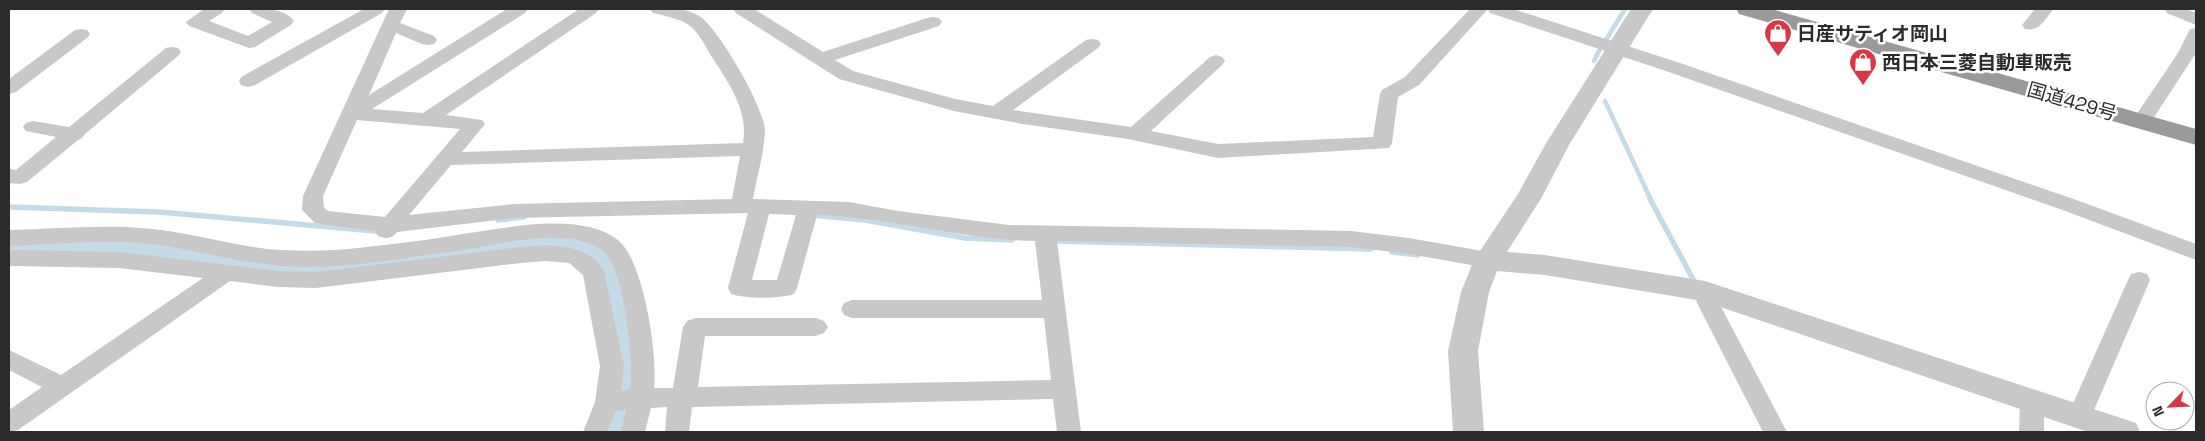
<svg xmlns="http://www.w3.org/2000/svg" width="2205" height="441" font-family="'Space Grotesk','Noto Sans JP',sans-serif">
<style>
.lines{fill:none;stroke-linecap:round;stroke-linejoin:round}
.stream-far1{stroke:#c6dbe8;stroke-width:4.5}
.stream{stroke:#c6dbe8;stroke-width:5.5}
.river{fill:#c6dbe8;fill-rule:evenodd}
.minor{fill:#c8c8c8;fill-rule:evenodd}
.tertiary{fill:#c8c8c8;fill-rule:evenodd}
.trunk{fill:#9a9a9a;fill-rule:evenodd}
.labels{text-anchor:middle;stroke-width:5;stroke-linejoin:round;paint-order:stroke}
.poi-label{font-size:19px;font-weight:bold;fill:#2b2b2b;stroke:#fff;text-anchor:start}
.street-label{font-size:19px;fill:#2b2b2b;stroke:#fff}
</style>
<rect width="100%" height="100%" fill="#fff"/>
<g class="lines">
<path class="stream-far1" d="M 1606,40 L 1625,9
M 1594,61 L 1600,49
M 1605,101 L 1651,200"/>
<path class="stream" d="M 1650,199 L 1694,281
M 9,207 L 159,212 L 375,231
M 810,215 L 865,220 L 965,238 L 1012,240
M 498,220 L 524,217
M 1057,241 L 1371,249
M 1392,252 L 1418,255"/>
<path class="river" d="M 565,231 L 598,238 L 613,248 L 628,274 L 636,311 L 643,334 L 646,374 L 633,432 L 597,432 L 610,374 L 609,334 L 602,311 L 596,274 L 590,264 L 578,256 L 565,253 L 530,254 L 388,275 L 312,282 L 270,281 L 125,258 L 9,260 L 9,238 L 125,236 L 270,257 L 312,258 L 388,251 L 530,232 Z"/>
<path class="minor" d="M 204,9 L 225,9 L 222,13 L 209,21 L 248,36 L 272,22 L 252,13 L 249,9 C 264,9 285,8 294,21 L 291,25 L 255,47 L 249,48 L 189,26 L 186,22 Z
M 364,9 L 385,9 L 382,13 L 255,85 L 248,87 L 241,85 L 239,81 L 241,77 Z
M 389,9 L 407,9 L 400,23 L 434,36 L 437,40 L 434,44 L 428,45 L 422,44 L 396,33 L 369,95 L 507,9 L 528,9 L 525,13 L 372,109 L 423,113 L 579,9 L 599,9 L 596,13 L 446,115 L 482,120 L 485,124 L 462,152 L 743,143 C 749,109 727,81 710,54 C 705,45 698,32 690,26 C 680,18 664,16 653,13 L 650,9 C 667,8 688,7 702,18 C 720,32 765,108 765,131 C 764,153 757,177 753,199 L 849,202 L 898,211 L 1009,225 L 1351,231 L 1409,238 L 1488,252 L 1496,254 L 1499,260 L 1496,266 L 1488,268 L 1409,254 L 1351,247 L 1057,241 L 1081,432 L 1057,432 L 1053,399 L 692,407 L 689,432 L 665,432 L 667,407 L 651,408 L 645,432 L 621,432 L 626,410 L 616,411 L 607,432 L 583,432 L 595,402 L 600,366 L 583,275 L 569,263 L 546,261 L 521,263 L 316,288 L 278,287 L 230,281 L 18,430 L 9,432 L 9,410 L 42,387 L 9,370 L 9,350 L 61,375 L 203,278 L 119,268 L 9,266 L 9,250 L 119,252 L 278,271 L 316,272 L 521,247 C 550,245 587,242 604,271 L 624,366 L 621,391 L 630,389 C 634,363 625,269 603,251 C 570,225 501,244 463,250 C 434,254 406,258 377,262 C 340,267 301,269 264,264 C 226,259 190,249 152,244 C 105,239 57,244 9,246 L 9,230 C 57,229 105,224 152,229 C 191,233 228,244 267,249 C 303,252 339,251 375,246 C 405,243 434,239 463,234 C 507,228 580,211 618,240 C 644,261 658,356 654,388 L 673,388 L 683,327 L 687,321 L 695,318 L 816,318 L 824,321 L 828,327 L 824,333 L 816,336 L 705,336 L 698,387 L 1051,380 L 1044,318 L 852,318 L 844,315 L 841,309 L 844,303 L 852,300 L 1042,300 L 1035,241 C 962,240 890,217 817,215 L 797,288 L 794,294 C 777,299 748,299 731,294 L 728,288 L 748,213 L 514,218 L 397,232 C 392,239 386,239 378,236 L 375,231 L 315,223 L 302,210 L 303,196 ZM 357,120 L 460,129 L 385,217 L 328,211 L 324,208 L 323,196 ZM 740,156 L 732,199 L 514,204 L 409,215 L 451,165 ZM 769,214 L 796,215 L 777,280 L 752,280 Z
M 733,9 L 754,9 L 823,52 L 927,18 L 933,17 L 939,18 L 942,22 L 939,26 L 835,60 L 853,71 L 955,99 L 993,106 L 1086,40 L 1092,39 L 1098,40 L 1101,44 L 1098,48 L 1013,110 L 1131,127 L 1210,57 L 1216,55 L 1222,57 L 1225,61 L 1222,65 L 1151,131 L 1218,144 L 1373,137 L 1380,94 L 1382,90 L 1405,77 L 1470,9 L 1513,9 L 1680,63 L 2082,202 L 2196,244 L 2196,260 L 2068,212 L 1666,71 L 1490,13 L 1488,9 L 1419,85 L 1398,97 L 1392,143 L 1389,148 L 1218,158 L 1128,139 L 1023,124 L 954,111 L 839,79 L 736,13 Z
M 2035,9 L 2053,9 C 2045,20 2039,32 2025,29 L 2022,25 Z
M 2164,9 L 2186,9 L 2196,13 L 2196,25 L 2167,13 Z
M 2196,28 L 2196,53 L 2149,125 L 2142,127 L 2135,125 L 2132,121 L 2178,53 L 2190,29 Z
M 81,29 L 87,30 L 90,34 L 87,38 L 16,92 L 9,94 L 9,79 L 75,30 Z
M 172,47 L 178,48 L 181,52 L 178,56 L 85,134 L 82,138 L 78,140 L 27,182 L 20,184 L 9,183 L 9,169 L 16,170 L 56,137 L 26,131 L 23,127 L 26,123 L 33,121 L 69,127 L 166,48 Z
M 2139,272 L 2147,274 L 2150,280 L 2091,417 L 2088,424 L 2079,427 L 2070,424 L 2067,417 L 2128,280 L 2131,274 Z
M 1705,283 L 1713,285 L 1719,303 L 1787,432 L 1763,432 L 1697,303 L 1694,291 L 1697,285 Z
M 2032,391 L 2041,394 L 2044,401 L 2044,432 L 2019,432 L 2020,401 L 2023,394 Z"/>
<path class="tertiary" d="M 1631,9 L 1653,9 L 1569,145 L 1542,197 L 1507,252 L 1545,255 L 1705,281 L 2136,423 L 2140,432 L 2088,432 L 1703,301 L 1545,275 L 1497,271 L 1489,292 L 1478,351 L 1484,432 L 1453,432 L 1448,351 L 1461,292 L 1474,260 L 1518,194 L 1545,145 Z"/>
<path class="trunk" d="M 1736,9 L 1771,9 L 2196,129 L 2196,145 L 1739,14 Z"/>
</g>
<defs>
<g id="shop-pin" transform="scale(1.4375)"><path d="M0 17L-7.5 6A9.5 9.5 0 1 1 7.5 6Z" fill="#d93745" stroke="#fff"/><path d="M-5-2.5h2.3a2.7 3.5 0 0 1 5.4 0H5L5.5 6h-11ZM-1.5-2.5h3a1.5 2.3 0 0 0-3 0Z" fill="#fff"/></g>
</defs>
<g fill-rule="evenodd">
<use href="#shop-pin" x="1778" y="33"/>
<use href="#shop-pin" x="1863" y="62"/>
</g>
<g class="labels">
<g class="poi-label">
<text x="1797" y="40">日産サティオ岡山</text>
<text x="1882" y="69">西日本三菱自動車販売</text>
</g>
<g class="street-label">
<text transform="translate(2072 101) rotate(16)" y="7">国道429号</text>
</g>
</g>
<rect width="2205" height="441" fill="none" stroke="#2b2b2b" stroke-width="20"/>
<g transform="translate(2170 406) rotate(246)"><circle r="24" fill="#ffffff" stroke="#aaaaaa"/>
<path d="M0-4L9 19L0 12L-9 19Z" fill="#d93745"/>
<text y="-8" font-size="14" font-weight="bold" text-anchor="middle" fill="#2b2b2b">N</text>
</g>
</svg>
